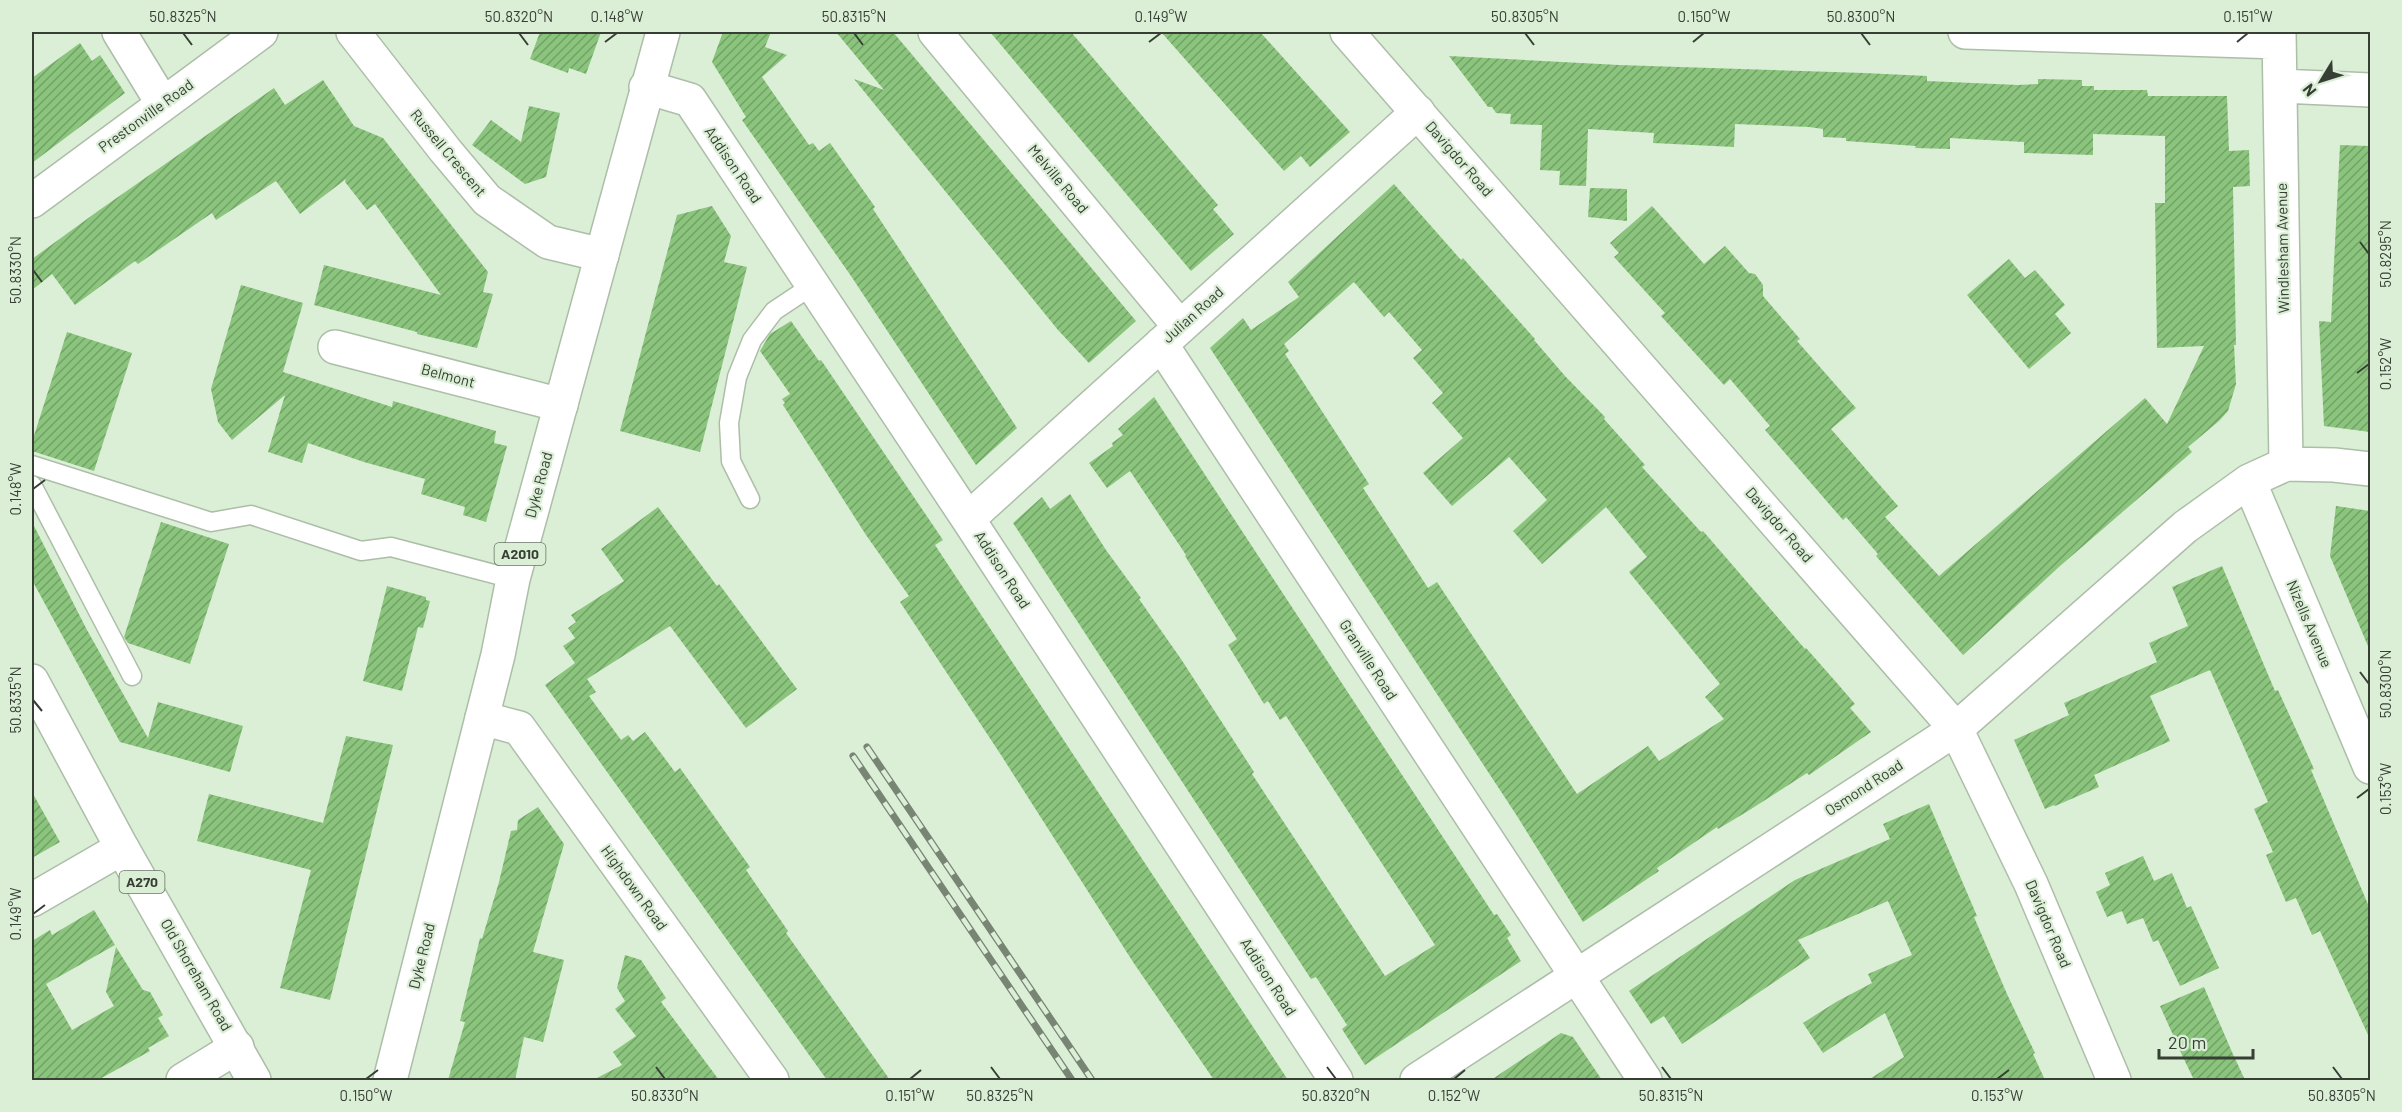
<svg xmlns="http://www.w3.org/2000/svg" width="2402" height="1112" font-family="Barlow,sans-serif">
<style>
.building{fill:url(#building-hatch);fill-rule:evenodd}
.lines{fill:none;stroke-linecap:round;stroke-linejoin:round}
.lane-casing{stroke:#acbea8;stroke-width:21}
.street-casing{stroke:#acbea8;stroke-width:36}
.secondary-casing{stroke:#acbea8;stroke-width:36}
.primary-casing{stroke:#acbea8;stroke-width:36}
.lane{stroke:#fff;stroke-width:18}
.street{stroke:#fff;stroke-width:33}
.secondary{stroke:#fff;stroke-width:33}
.primary{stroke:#fff;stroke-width:33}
.rail-casing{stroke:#788474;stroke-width:7}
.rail{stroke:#dbeed6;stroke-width:4.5;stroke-dasharray:14;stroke-linecap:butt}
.ticks{fill:none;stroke:#373f35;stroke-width:2}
.labels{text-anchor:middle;stroke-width:4.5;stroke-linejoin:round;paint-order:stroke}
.shield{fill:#dbeed6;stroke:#687465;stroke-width:1.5}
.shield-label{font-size:14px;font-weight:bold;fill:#373f35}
.street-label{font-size:15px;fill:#373f35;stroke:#dbeed6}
.neatline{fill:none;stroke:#373f35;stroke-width:2}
.ticks-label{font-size:15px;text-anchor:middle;fill:#373f35}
</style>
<defs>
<pattern id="building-hatch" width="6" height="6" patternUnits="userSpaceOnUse" patternTransform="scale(1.5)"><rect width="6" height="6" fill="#8bc57d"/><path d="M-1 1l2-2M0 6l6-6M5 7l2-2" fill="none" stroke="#72a167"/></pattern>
</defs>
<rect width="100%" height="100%" fill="#dbeed6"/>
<path class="building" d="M 540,32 L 601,32 L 586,74 L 569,68 L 568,73 L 530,59 Z
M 723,32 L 771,32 L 765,47 L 787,55 L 762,77 L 809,145 L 813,143 L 819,151 L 830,143 L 875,207 L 873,209 L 1017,428 L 976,465 L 851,276 L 742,120 L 746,117 L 712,62 Z
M 836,32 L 893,32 L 1136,321 L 1089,363 L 1058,330 L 854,79 L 884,90 Z
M 990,32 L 1071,32 L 1218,205 L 1213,209 L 1234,234 L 1191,271 Z
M 1161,32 L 1260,32 L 1350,132 L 1310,167 L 1301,156 L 1284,171 Z
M 80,43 L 92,61 L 100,55 L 125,93 L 32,163 L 32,78 Z
M 1449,56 L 1619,65 L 1864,73 L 1927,76 L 1927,81 L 2018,85 L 2038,84 L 2038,79 L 2082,80 L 2082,86 L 2094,86 L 2094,90 L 2147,90 L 2148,96 L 2227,96 L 2229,151 L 2249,150 L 2250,186 L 2233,187 L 2236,345 L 2234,345 L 2236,384 L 2228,411 L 2219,421 L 2188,447 L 2192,452 L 2060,566 L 1963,655 L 1876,556 L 1878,554 L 1846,517 L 1843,520 L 1765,430 L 1770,426 L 1730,379 L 1724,385 L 1661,316 L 1665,313 L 1614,257 L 1619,253 L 1610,243 L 1652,206 L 1704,264 L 1725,246 L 1749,273 L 1755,274 L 1763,285 L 1763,296 L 1800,339 L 1797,341 L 1856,408 L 1831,429 L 1898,506 L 1885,517 L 1939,576 L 2145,398 L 2167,424 L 2204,346 L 2157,348 L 2155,203 L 2165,203 L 2165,136 L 2093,134 L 2093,155 L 2024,153 L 2024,142 L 1950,138 L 1950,149 L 1915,148 L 1916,146 L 1846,141 L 1846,138 L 1823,137 L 1823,129 L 1809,127 L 1735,124 L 1734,147 L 1653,143 L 1654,133 L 1588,129 L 1586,186 L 1559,185 L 1560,171 L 1540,170 L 1542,125 L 1510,124 L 1511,114 L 1496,113 L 1492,107 L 1488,107 Z
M 323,80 L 354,126 L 383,138 L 488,272 L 483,292 L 493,294 L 477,348 L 417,334 L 417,332 L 314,305 L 324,265 L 441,295 L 375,204 L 367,210 L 345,182 L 346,179 L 300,214 L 276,181 L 216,220 L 212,213 L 138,264 L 135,261 L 75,305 L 52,274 L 32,290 L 32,259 L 98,211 L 274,88 L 285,105 Z
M 529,106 L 560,113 L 546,177 L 525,184 L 472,145 L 491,120 L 521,142 Z
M 2340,145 L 2369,146 L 2370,153 L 2370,432 L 2324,426 L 2319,321 L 2331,322 Z
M 1394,184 L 1461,260 L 1463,258 L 1535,339 L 1534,340 L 1565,376 L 1605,417 L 1604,419 L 1645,465 L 1642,467 L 1701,532 L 1703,531 L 1805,649 L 1806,648 L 1836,682 L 1855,704 L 1850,708 L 1871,732 L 1809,775 L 1807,773 L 1748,811 L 1718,829 L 1717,827 L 1657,868 L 1659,871 L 1583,922 L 1517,816 L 1210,348 L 1243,318 L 1251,330 L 1299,297 L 1288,282 ZM 1354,282 L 1384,317 L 1389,312 L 1422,350 L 1413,358 L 1443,393 L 1432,403 L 1463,438 L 1423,473 L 1452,506 L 1509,457 L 1547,500 L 1513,531 L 1542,564 L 1606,507 L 1647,557 L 1629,572 L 1720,684 L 1705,697 L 1724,719 L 1659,761 L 1648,746 L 1577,794 L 1437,582 L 1428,588 L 1363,488 L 1369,484 L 1285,354 L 1289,351 L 1284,344 Z
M 1590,188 L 1627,189 L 1627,221 L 1588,217 Z
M 712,206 L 731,236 L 724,262 L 747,267 L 700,452 L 620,431 L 677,215 Z
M 2009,259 L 2025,278 L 2035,270 L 2065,305 L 2055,314 L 2071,333 L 2029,369 L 1967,295 Z
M 241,285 L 303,303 L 283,372 L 392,407 L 393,401 L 496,431 L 494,443 L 507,446 L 486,522 L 463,515 L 465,507 L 421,494 L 425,479 L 364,462 L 308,443 L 302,463 L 268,452 L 285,395 L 232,440 L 218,422 L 211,389 Z
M 791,321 L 819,361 L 821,360 L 943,540 L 935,545 L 1288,1080 L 1214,1080 L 1133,962 L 1001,755 L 900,602 L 909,596 L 866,535 L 783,405 L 785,403 L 782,399 L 790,394 L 760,351 L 770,334 Z
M 67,332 L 132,353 L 94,471 L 32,451 L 32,442 Z
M 1154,397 L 1494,915 L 1497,914 L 1511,935 L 1507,938 L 1521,961 L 1365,1065 L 1342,1029 L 1347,1025 L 1316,977 L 1311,979 L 1013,523 L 1042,497 L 1050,509 L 1070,494 L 1106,550 L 1141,598 L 1139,599 L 1181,659 L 1254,772 L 1252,774 L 1385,976 L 1435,945 L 1286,716 L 1280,720 L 1268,701 L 1264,704 L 1228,645 L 1237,639 L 1185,556 L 1186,555 L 1130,471 L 1107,488 L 1089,463 L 1113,446 L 1112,443 L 1123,435 L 1118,429 Z
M 2336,506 L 2370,511 L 2370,651 L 2330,556 Z
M 658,507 L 717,586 L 719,584 L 797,689 L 746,728 L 670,626 L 587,679 L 596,692 L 589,696 L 621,740 L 628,735 L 633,741 L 645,732 L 675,772 L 680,768 L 750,867 L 746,870 L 788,931 L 786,933 L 890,1080 L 827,1080 L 545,685 L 575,663 L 563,646 L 575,638 L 568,628 L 576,622 L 571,615 L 624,581 L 601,549 Z
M 32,522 L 87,630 L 148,738 L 158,702 L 243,726 L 230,772 L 120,742 L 32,580 Z
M 161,522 L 229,544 L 190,664 L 128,643 L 124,637 Z
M 2222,566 L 2275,691 L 2278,690 L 2314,769 L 2311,770 L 2370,909 L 2370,1039 L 2320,931 L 2312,935 L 2296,898 L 2286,902 L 2266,855 L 2273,852 L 2254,809 L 2268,802 L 2210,670 L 2150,696 L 2170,741 L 2094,775 L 2099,787 L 2055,806 L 2054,805 L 2045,809 L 2014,740 L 2069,715 L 2064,703 L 2157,662 L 2149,643 L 2188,626 L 2172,587 Z
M 387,586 L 426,597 L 426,600 L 430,601 L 423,628 L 418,627 L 402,691 L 363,681 Z
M 346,736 L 393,745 L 330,1000 L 280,988 L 311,870 L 197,841 L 209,794 L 323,823 Z
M 32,792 L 60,842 L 32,858 Z
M 1929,804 L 1977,916 L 1974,917 L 2007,994 L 2035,1053 L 2033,1054 L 2045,1080 L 1868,1080 L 1904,1057 L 1885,1013 L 1823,1053 L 1803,1023 L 1836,1002 L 1872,983 L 1868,974 L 1912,955 L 1888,901 L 1798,940 L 1810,958 L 1682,1044 L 1664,1016 L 1651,1024 L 1629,991 L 1795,880 L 1890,839 L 1883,824 Z
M 538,807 L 564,844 L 533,952 L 564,960 L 543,1042 L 524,1037 L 515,1080 L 448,1080 L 465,1022 L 460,1021 L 480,938 L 482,939 L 499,882 L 511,831 L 517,830 L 518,820 Z
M 2143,856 L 2154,881 L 2172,873 L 2187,908 L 2191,906 L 2219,968 L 2180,986 L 2158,940 L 2153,942 L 2143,918 L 2127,924 L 2122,911 L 2107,917 L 2096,892 L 2110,885 L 2105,873 Z
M 94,910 L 115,945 L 46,984 L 72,1030 L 114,1006 L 106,992 L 116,947 L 143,990 L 150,992 L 163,1015 L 158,1018 L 169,1036 L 148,1048 L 150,1051 L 98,1080 L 32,1080 L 32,941 L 50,930 L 52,935 Z
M 625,955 L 641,960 L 666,998 L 661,1002 L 719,1080 L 593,1080 L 622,1065 L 613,1052 L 636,1036 L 615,1009 L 625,1001 L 617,988 Z
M 2204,987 L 2232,1052 L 2245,1080 L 2194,1080 L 2182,1055 L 2160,1006 Z
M 1561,1033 L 1573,1037 L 1602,1080 L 1491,1080 Z"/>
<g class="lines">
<g class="lane-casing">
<path id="lane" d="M 32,465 L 211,522 L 251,515 L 361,551 L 391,547 L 513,579
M 32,485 L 132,676
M 750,499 L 731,461 L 729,423 L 737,377 L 752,340 L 774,311 L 813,285"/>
</g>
<g class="street-casing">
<path id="street" d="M 119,32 L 163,104
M 353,32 L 445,150 L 487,200 L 548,242 L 602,255
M 935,32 L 1180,327
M 1965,32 L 2279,42
M 2279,32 L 2286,464
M 2280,86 L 2370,90
M 646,87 L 690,100 L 968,519 L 1336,1080
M 32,201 L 261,32
M 1161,344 L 1645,1080
M 335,347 L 561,405
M 2249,481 L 2370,767
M 968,519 L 1418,112
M 482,718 L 519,728 L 772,1080
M 32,900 L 122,848
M 183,1080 L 237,1047
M 1417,1080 L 1956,729 L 2185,527 L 2249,481 L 2286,464 L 2334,465 L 2370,469"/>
</g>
<g class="secondary-casing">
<path id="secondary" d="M 1347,32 L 1956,729 L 2031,884 L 2114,1080"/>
</g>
<g class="primary-casing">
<path id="primary" d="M 32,681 L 122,848 L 254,1080
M 390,1080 L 498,655 L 513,579 L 663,32"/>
</g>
<use href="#lane" class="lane"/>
<use href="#street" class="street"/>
<use href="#secondary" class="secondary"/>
<use href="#primary" class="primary"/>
<g class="rail-casing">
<path id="rail" d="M 867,747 L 1092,1080
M 853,756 L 1072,1080"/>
</g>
<use href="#rail" class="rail"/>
</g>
<path class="ticks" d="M 183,33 L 192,45M 519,33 L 528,45M 854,33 L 863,45M 1525,33 L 1534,45M 1861,33 L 1870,45M 605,42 L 617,33M 1149,42 L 1161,33M 1693,42 L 1704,33M 2237,42 L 2248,33M 2360,242 L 2369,254M 33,270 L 42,282M 2357,373 L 2369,364M 33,489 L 45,480M 2360,672 L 2369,684M 33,700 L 42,711M 2357,798 L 2369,789M 33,914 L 45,905M 656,1067 L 665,1079M 991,1067 L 1000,1079M 1327,1067 L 1336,1079M 1662,1067 L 1671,1079M 2333,1067 L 2342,1079M 366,1079 L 378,1070M 910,1079 L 921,1070M 1454,1079 L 1465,1070M 1997,1079 L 2009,1070"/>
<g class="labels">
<g class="shield">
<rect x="494.5" y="543" width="51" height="22" rx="4.5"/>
<rect x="119.5" y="871" width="45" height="22" rx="4.5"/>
</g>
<g class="shield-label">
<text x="520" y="559">A2010</text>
<text x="142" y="887">A270</text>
</g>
<g class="street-label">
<text transform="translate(146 116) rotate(-36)" y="5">Prestonville Road</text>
<text transform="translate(448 153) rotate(50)" y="5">Russell Crescent</text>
<text transform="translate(1459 159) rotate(49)" y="5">Davigdor Road</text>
<text transform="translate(733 165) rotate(56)" y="5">Addison Road</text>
<text transform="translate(1058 179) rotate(50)" y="5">Melville Road</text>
<text transform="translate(2283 248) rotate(-91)" y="5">Windlesham Avenue</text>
<text transform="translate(1193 315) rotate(-42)" y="5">Julian Road</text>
<text transform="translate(448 376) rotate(15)" y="5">Belmont</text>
<text transform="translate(539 485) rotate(-75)" y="5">Dyke Road</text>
<text transform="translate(1779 525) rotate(49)" y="5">Davigdor Road</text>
<text transform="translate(1002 570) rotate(57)" y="5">Addison Road</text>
<text transform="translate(2309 624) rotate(67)" y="5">Nizells Avenue</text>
<text transform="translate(1368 660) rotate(57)" y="5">Granville Road</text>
<text transform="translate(1864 788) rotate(-33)" y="5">Osmond Road</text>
<text transform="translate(634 888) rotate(54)" y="5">Highdown Road</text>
<text transform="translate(2048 924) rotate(67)" y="5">Davigdor Road</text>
<text transform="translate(422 956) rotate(-76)" y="5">Dyke Road</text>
<text transform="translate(196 975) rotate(60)" y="5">Old Shoreham Road</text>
<text transform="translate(1268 977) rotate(57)" y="5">Addison Road</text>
</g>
</g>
<rect width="2402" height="1112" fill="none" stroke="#dbeed6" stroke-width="66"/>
<g transform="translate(2321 81) rotate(232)" stroke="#dbeed6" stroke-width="4.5" paint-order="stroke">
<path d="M0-4.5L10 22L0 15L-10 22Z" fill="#373f35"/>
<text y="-9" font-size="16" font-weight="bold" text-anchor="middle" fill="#373f35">N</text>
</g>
<path d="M2159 1049v9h94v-9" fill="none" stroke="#373f35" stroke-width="3"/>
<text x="2168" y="1049" font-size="18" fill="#373f35" stroke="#dbeed6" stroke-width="4.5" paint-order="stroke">20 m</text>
<rect x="33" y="33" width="2336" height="1046" class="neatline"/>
<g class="ticks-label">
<text x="183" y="22">50.8325°N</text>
<text x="519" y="22">50.8320°N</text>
<text x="617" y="22">0.148°W</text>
<text x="854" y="22">50.8315°N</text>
<text x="1161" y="22">0.149°W</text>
<text x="1525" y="22">50.8305°N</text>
<text x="1704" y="22">0.150°W</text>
<text x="1861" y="22">50.8300°N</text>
<text x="2248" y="22">0.151°W</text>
<text transform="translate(2386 254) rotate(-90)" y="5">50.8295°N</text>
<text transform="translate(16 270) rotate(-90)" y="5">50.8330°N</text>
<text transform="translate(2386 364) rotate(-90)" y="5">0.152°W</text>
<text transform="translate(16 489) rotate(-90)" y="5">0.148°W</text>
<text transform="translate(2386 684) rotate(-90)" y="5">50.8300°N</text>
<text transform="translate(16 700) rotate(-90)" y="5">50.8335°N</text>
<text transform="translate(2386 789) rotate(-90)" y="5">0.153°W</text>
<text transform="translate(16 914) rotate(-90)" y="5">0.149°W</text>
<text x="366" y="1101">0.150°W</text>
<text x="665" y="1101">50.8330°N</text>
<text x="910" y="1101">0.151°W</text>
<text x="1000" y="1101">50.8325°N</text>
<text x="1336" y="1101">50.8320°N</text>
<text x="1454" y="1101">0.152°W</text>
<text x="1671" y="1101">50.8315°N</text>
<text x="1997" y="1101">0.153°W</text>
<text x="2342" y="1101">50.8305°N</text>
</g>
</svg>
